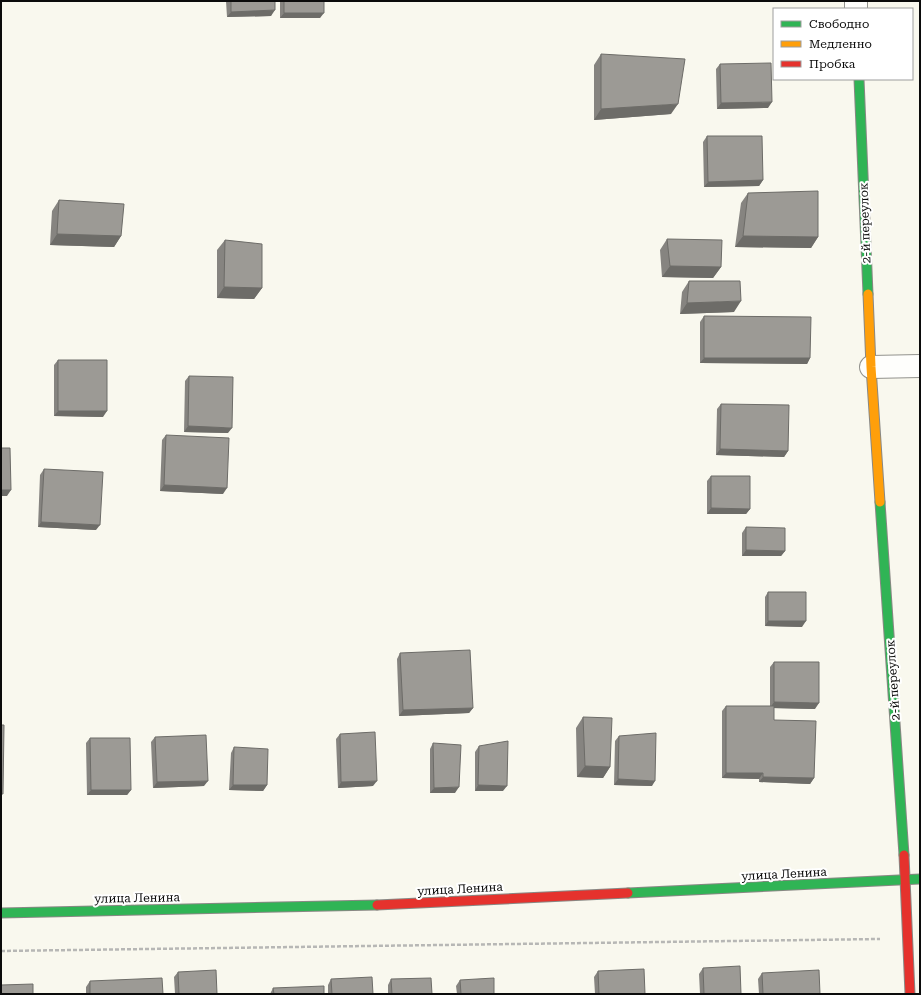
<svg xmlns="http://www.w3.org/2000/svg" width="921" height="995" font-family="'Roboto Serif',serif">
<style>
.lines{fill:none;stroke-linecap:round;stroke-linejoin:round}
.street-casing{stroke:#92928d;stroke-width:24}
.fast-casing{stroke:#898884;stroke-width:11}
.slow-casing{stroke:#898884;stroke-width:11}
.jam-casing{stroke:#898884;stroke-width:11}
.path{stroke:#b7b7b5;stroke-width:2.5;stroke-dasharray:4 2;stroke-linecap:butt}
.street{stroke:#fefefc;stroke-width:22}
.fast{stroke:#30b455;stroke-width:9}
.slow{stroke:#ff9f0a;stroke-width:9}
.jam{stroke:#e5322d;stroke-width:9}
.wall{fill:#868480}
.shaded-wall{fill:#6d6c68}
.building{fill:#9c9a95;stroke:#6d6c68}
.labels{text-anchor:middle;stroke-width:4;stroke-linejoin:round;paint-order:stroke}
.street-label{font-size:12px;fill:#0b0b0b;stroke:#fff}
</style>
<rect width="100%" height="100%" fill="#f9f8ee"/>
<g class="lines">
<g class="street-casing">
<path id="street" d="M 856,1 L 856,9
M 871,367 L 920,366"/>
</g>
<g class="fast-casing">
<path id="fast" d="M 859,79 L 868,294
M 880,502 L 904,855
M 628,893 L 920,879
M 1,913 L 377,905"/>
</g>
<g class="slow-casing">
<path id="slow" d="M 868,294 L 871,367 L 880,502"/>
</g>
<g class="jam-casing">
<path id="jam" d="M 904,855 L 910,994
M 377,905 L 628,893"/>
</g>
<path class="path" d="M 1,951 L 880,939"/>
<use href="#street" class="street"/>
<use href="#fast" class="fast"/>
<use href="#slow" class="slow"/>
<use href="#jam" class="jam"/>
</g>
<path class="wall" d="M 226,1 L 275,1 L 271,16 L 227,17 Z
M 280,1 L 324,1 L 320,18 L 280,18 Z
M 601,54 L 671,114 L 594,120 L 594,65 Z
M 720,64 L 768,108 L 717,109 L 716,69 Z
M 707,136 L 763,180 L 759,186 L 704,187 L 703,142 Z
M 748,193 L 818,237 L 811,248 L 735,247 L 741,203 Z
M 59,200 L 121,236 L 114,247 L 50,245 L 52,211 Z
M 667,239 L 721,267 L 713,278 L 662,277 L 660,250 Z
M 225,240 L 262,288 L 254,299 L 217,298 L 217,250 Z
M 689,281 L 734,312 L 680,314 L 682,292 Z
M 704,316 L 810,358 L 807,364 L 700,363 L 700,322 Z
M 58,360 L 103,417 L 54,416 L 54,365 Z
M 189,376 L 228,433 L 184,432 L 185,381 Z
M 721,404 L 788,451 L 784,457 L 716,455 L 717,409 Z
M 166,435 L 223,494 L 160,491 L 162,440 Z
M 44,469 L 96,530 L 38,527 L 40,475 Z
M 711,476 L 750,509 L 746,514 L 707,514 L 707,481 Z
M 746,527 L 785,551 L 781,556 L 742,556 L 742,533 Z
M 768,592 L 802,627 L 765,626 L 765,597 Z
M 400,653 L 473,708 L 469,713 L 399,716 L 397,659 Z
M 774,662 L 815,709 L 774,708 L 774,720 L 814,778 L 810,784 L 759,782 L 759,779 L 722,778 L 722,711 L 726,706 L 770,706 L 770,667 Z
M 583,717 L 610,767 L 603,778 L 577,777 L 576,728 Z
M 340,734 L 373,786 L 338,788 L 336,739 Z
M 619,736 L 652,786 L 614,785 L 615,741 Z
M 155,737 L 204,786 L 153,788 L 151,742 Z
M 90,738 L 131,790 L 127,795 L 87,795 L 86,743 Z
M 433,743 L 455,793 L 430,793 L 430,749 Z
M 479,746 L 503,791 L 475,791 L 475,752 Z
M 234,747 L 267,785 L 263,791 L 229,790 L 231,753 Z
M 703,968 L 741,994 L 700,994 L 699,974 Z
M 598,971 L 645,994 L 595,994 L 594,977 Z
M 178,972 L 217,994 L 175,994 L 174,977 Z
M 762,973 L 820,994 L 759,994 L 758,979 Z
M 331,979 L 373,994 L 328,994 L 328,985 Z
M 391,979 L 432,994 L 388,994 L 388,985 Z
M 460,980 L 494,994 L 457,994 L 456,986 Z
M 90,981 L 163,994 L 86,994 L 86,987 Z
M 273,988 L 324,994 L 270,994 Z"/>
<path class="shaded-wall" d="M 275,10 L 271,16 L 227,17 L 231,12 Z
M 284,13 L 324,13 L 320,18 L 280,18 Z
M 772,102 L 768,108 L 717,109 L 721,103 Z
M 678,104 L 671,114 L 594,120 L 601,109 Z
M 763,180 L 759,186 L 704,187 L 708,182 Z
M 57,234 L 121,236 L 114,247 L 50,245 Z
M 743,236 L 818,237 L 811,248 L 735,247 Z
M 670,266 L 721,267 L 713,278 L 662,277 Z
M 224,287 L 262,288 L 254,299 L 217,298 Z
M 741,301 L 734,312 L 680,314 L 687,303 Z
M 704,358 L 810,358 L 807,364 L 700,363 Z
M 58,411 L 107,411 L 103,417 L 54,416 Z
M 188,426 L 232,428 L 228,433 L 184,432 Z
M 720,449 L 788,451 L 784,457 L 716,455 Z
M 164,485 L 227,488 L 223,494 L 160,491 Z
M 1,490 L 11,490 L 7,496 L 1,496 Z
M 711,508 L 750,509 L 746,514 L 707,514 Z
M 41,522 L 100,525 L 96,530 L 38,527 Z
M 746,550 L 785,551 L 781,556 L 742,556 Z
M 768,621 L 806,621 L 802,627 L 765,626 Z
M 774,702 L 819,703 L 815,709 L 770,708 Z
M 473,708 L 469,713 L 399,716 L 403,710 Z
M 585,766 L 610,767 L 603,778 L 577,777 Z
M 726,773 L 763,773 L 759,779 L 722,778 Z
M 763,777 L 814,778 L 810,784 L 759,782 Z
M 618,779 L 655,781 L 652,786 L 614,785 Z
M 208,781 L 204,786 L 153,788 L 157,782 Z
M 377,781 L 373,786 L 338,788 L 341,782 Z
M 233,785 L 267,785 L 263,791 L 229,790 Z
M 478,785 L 507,786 L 503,791 L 475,791 Z
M 459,787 L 455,793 L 430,793 L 434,788 Z
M 91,790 L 131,790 L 127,795 L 87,795 Z"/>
<path class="building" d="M 231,1 L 275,1 L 275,10 L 231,12 Z
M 284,1 L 324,1 L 324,13 L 284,13 Z
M 601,54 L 685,59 L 678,104 L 601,109 Z
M 771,63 L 772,102 L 721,103 L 720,64 Z
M 707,136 L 762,136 L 763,180 L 708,182 Z
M 818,191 L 818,237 L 743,236 L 748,193 Z
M 59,200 L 124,204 L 121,236 L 57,234 Z
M 667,239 L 722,240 L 721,267 L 670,266 Z
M 225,240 L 262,244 L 262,288 L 224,287 Z
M 689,281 L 740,281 L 741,301 L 687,303 Z
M 704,316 L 811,317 L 810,358 L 704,358 Z
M 58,360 L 107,360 L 107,411 L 58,411 Z
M 189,376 L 233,377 L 232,428 L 188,426 Z
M 721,404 L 789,405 L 788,451 L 720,449 Z
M 166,435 L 229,438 L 227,488 L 164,485 Z
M 1,448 L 10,448 L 11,490 L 1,490 Z
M 44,469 L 103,472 L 100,525 L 41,522 Z
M 711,476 L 750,476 L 750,509 L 711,508 Z
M 746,527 L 785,528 L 785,551 L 746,550 Z
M 768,592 L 806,592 L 806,621 L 768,621 Z
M 470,650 L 473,708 L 403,710 L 400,653 Z
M 774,662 L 819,662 L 819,703 L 774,702 Z
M 726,706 L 774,706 L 774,720 L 816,721 L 814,778 L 763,777 L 763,773 L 726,773 Z
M 583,717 L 612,718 L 610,767 L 585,766 Z
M 1,725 L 4,725 L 3,794 L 1,794 Z
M 375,732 L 377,781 L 341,782 L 340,734 Z
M 656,733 L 655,781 L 618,779 L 619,736 Z
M 206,735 L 208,781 L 157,782 L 155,737 Z
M 90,738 L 130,738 L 131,790 L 91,790 Z
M 508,741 L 507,786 L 478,785 L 479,746 Z
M 433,743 L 461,745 L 459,787 L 434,788 Z
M 234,747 L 268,749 L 267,785 L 233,785 Z
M 740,966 L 741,994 L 704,994 L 703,968 Z
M 644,969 L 645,994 L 599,994 L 598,971 Z
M 216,970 L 217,994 L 179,994 L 178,972 Z
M 819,970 L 820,994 L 763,994 L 762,973 Z
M 372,977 L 373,994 L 332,994 L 331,979 Z
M 162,978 L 163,994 L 90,994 L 90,981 Z
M 431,978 L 432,994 L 392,994 L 391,979 Z
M 494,978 L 494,994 L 461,994 L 460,980 Z
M 33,984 L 33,994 L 1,994 L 1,985 Z
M 324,986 L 324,994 L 274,994 L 273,988 Z"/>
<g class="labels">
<g class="street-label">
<text transform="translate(865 223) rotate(-92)" y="4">2-й переулок</text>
<text transform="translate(893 680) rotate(-94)" y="4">2-й переулок</text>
<text transform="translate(784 874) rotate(-3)" y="4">улица Ленина</text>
<text transform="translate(460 889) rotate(-3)" y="4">улица Ленина</text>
<text transform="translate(137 898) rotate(-1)" y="4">улица Ленина</text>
</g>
</g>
<rect width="921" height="995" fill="none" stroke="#0b0b0b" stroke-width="4"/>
<rect x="773" y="8" width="140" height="72" fill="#ffffff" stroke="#9d9d9d"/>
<rect x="781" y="21" width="20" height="6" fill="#30b455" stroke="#9d9d9d"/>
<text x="809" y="28" font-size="12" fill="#0b0b0b">Свободно</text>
<rect x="781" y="41" width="20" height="6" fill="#ff9f0a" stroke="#9d9d9d"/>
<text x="809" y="48" font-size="12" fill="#0b0b0b">Медленно</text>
<rect x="781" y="61" width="20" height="6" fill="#e5322d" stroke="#9d9d9d"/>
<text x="809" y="68" font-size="12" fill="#0b0b0b">Пробка</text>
</svg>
